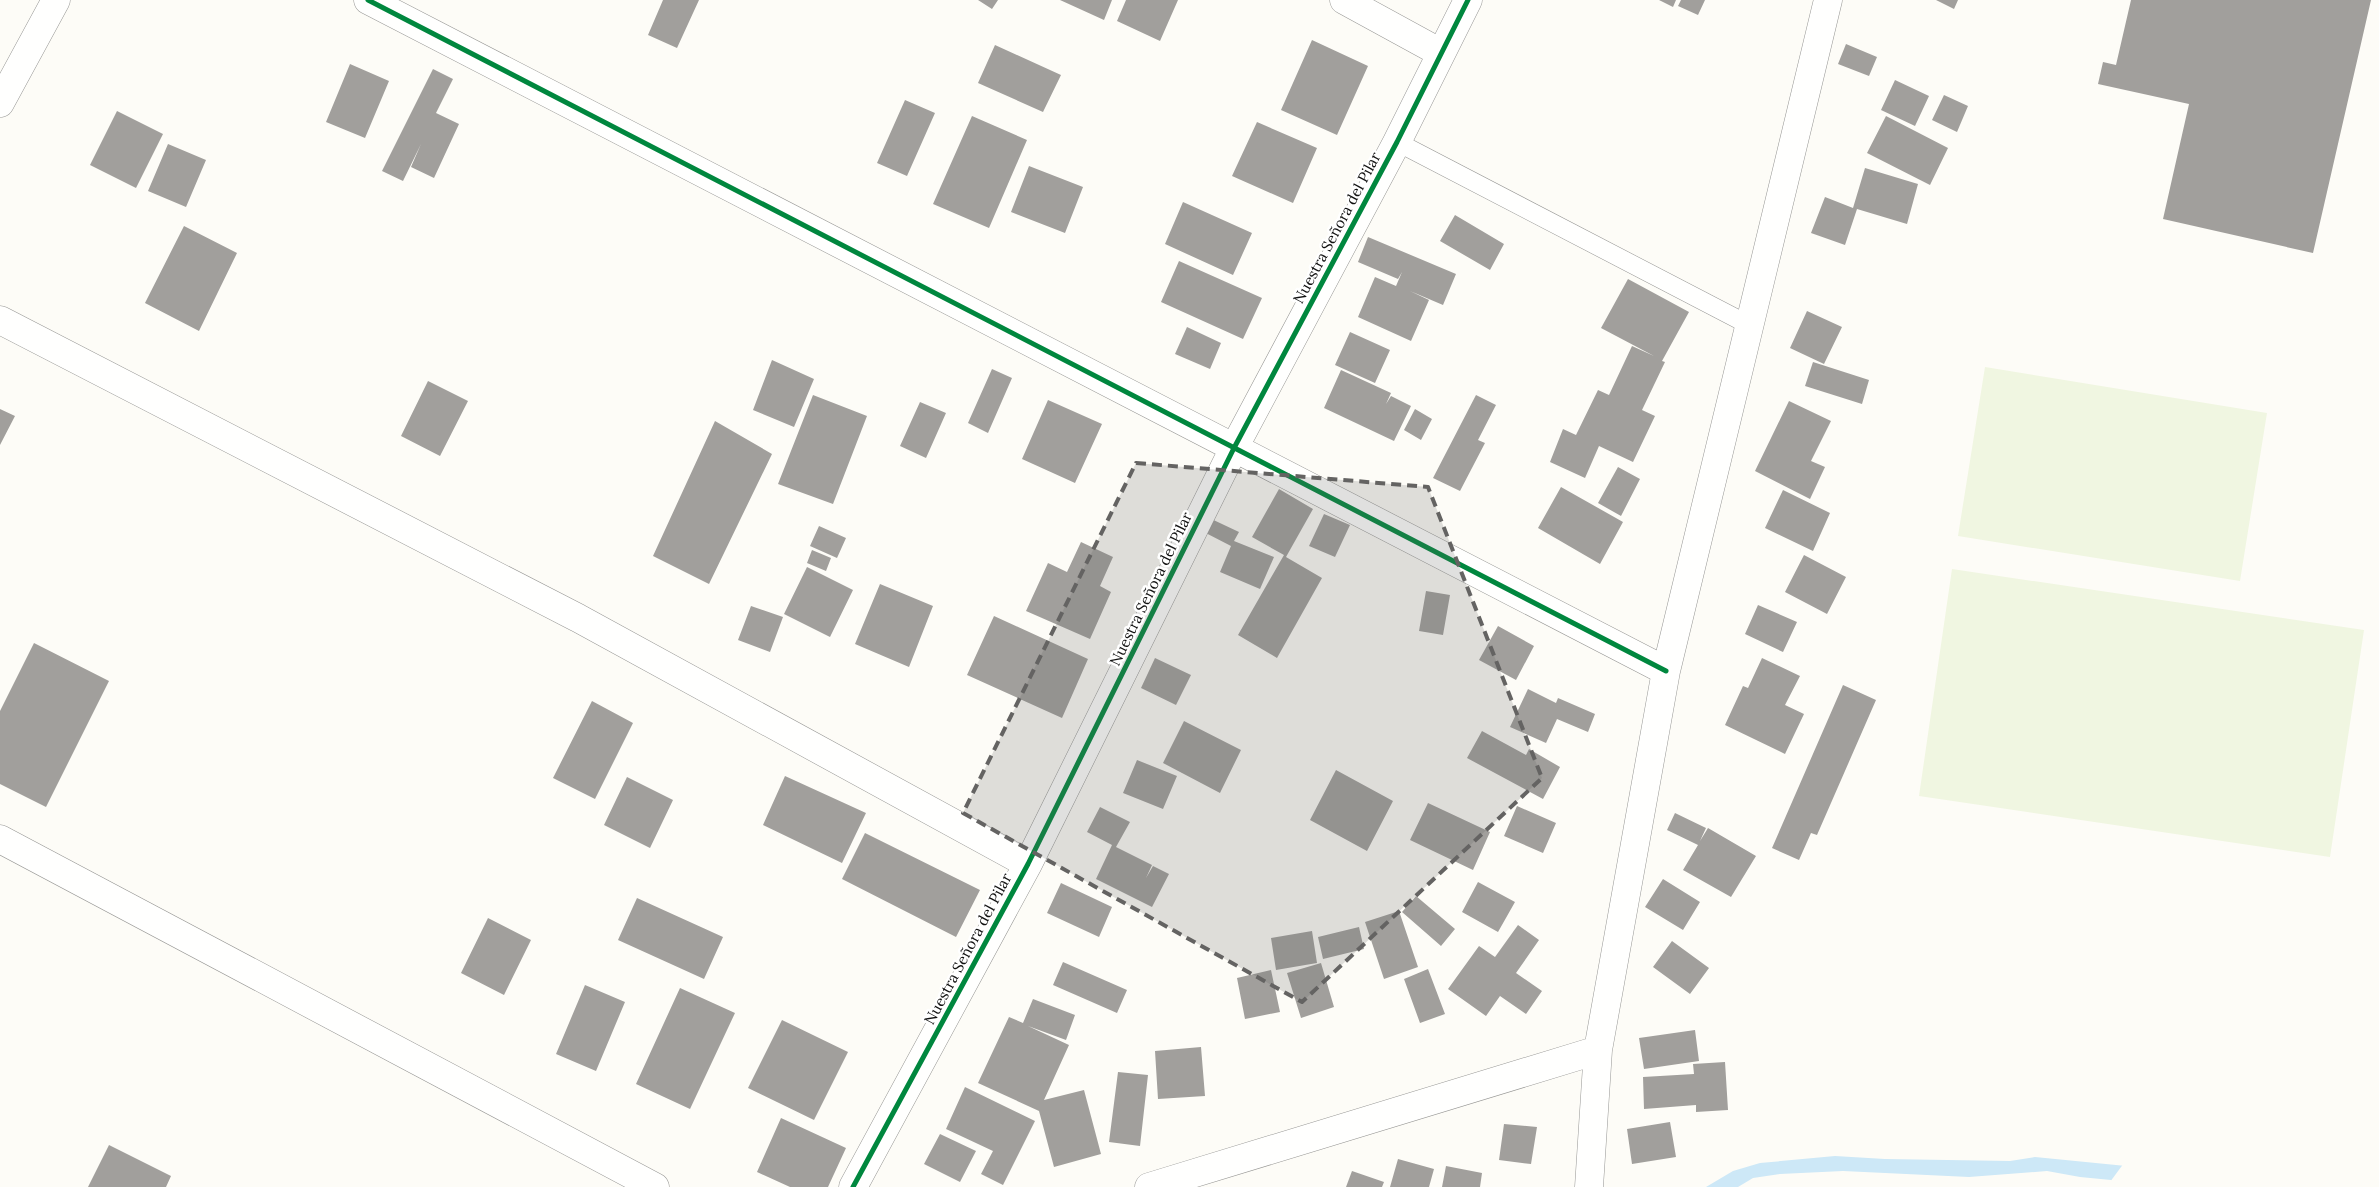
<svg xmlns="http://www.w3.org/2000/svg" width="2379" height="1187" font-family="Lora,serif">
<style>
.pitch{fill:#f0f6e1}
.water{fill:#cde8f7}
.pier{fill:#fdfcf7}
.building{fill:#a19f9c}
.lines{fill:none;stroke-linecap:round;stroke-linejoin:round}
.service-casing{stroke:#979795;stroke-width:19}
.minor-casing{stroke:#979795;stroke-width:29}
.service{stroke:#fffffe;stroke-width:18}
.minor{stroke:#fffffe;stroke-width:28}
.cycleway-casing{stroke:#fff;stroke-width:8}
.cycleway{stroke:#00873e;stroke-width:5}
.marked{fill:#646362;fill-opacity:0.2;stroke:#646362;stroke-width:4;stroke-dasharray:10 6;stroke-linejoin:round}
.labels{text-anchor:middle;stroke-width:5;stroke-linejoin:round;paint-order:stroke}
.street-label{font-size:15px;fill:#111;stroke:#fff}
</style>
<rect width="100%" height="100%" fill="#fdfcf7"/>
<path class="pitch" d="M 1985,367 L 2267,413 L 2240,581 L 1958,536 Z
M 1952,569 L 2364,630 L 2330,857 L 1919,796 Z"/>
<path class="water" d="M 1835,1156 L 1885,1159 L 2010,1161 L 2035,1157 L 2126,1166 L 2123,1186 L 2111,1180 L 2080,1177 L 2047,1171 L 1969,1177 L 1843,1171 L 1780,1174 L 1753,1178 L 1738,1187 L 1706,1187 L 1733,1171 L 1760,1163 Z"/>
<path class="pier" d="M 2124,1163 L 2129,1165 L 2133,1176 L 2125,1187 L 2119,1187 L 2110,1182 Z"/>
<path class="building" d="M 663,0 L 699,0 L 677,48 L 648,35 Z
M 978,0 L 998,0 L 992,9 Z
M 1060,0 L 1112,0 L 1104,20 Z
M 1126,0 L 1178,0 L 1160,41 L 1117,21 Z
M 1659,0 L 1676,0 L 1673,7 Z
M 1681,0 L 1705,0 L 1698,15 L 1678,6 Z
M 1936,0 L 1958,0 L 1954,9 Z
M 2131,0 L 2371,0 L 2313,253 L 2163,219 L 2189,104 L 2098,84 L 2103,62 L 2116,65 Z
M 1312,40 L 1368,66 L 1337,135 L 1281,110 Z
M 1846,44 L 1877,57 L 1869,76 L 1838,64 Z
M 995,45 L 1061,75 L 1043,112 L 978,83 Z
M 350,64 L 389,81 L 365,138 L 326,122 Z
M 433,69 L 453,79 L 436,113 L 459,124 L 434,178 L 411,167 L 421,144 L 403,181 L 382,171 Z
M 1895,80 L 1929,96 L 1915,126 L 1881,110 Z
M 1944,95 L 1968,106 L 1957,132 L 1932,120 Z
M 905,100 L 935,113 L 907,176 L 877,163 Z
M 117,111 L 163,134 L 136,188 L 90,165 Z
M 972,116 L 1027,140 L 989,228 L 933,204 Z
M 1886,116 L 1948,148 L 1930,185 L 1867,153 Z
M 1257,122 L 1317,148 L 1293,203 L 1232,176 Z
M 168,144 L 206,160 L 186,207 L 148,191 Z
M 1029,166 L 1083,187 L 1065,233 L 1011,212 Z
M 1865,168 L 1918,184 L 1907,224 L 1857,209 L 1845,245 L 1811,233 L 1825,197 L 1853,208 Z
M 1183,202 L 1252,233 L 1233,275 L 1165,244 Z
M 1455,215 L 1504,244 L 1490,270 L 1440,241 Z
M 184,226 L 237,253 L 199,331 L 145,303 Z
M 1368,237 L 1456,274 L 1443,305 L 1410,291 L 1429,300 L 1411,341 L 1358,317 L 1375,277 L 1396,286 L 1402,272 L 1398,279 L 1358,262 Z
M 1179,261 L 1262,298 L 1243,339 L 1161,302 Z
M 1628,279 L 1689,312 L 1662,361 L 1665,362 L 1642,410 L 1655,416 L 1633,462 L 1599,446 L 1585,478 L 1550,462 L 1563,429 L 1576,435 L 1598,390 L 1609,395 L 1632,346 L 1654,356 L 1601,328 Z
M 1807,311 L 1842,327 L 1824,364 L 1790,348 Z
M 1187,327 L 1221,343 L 1210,369 L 1175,354 Z
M 1350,332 L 1390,350 L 1375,383 L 1335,365 Z
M 772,360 L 814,379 L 794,427 L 753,410 Z
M 1813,362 L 1869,380 L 1862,404 L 1805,386 Z
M 992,369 L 1012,378 L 988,433 L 968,423 Z
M 1341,370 L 1391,393 L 1386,404 L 1391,396 L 1411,406 L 1394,441 L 1324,408 Z
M 428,381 L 468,401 L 440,456 L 401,436 Z
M 813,395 L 867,416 L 833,504 L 778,484 Z
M 1476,395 L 1496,405 L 1478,440 L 1485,443 L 1460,491 L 1433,478 Z
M 1048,400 L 1102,424 L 1075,483 L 1022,459 Z
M 1789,401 L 1831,421 L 1811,461 L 1825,467 L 1810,499 L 1755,471 Z
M 920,402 L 946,413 L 926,458 L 900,446 Z
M 0,409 L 15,416 L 0,445 Z
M 1415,409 L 1432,419 L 1421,440 L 1404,430 Z
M 715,421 L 772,454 L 709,584 L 653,556 Z
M 1618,467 L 1640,479 L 1621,516 L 1598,503 Z
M 1561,487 L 1623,522 L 1600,564 L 1538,528 Z
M 1279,489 L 1313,509 L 1286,557 L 1322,578 L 1277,658 L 1238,635 L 1284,555 L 1252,537 Z
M 1783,490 L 1830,513 L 1813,551 L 1765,528 Z
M 1324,514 L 1350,525 L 1335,557 L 1309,546 Z
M 1205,516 L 1239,532 L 1234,541 L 1274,557 L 1260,589 L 1220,572 L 1231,546 L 1198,529 Z
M 819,526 L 846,538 L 837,558 L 810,546 Z
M 1081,542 L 1113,557 L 1100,586 L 1111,592 L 1090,639 L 1026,611 L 1048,563 L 1067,572 Z
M 812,550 L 831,558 L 826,571 L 807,563 Z
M 1804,555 L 1846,577 L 1827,614 L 1785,592 Z
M 807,567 L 853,590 L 830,637 L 784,614 Z
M 880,584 L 933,606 L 909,667 L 855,644 Z
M 1426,591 L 1450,595 L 1443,635 L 1419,631 Z
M 1758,605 L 1797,622 L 1783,652 L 1745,634 Z
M 751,606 L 783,617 L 770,652 L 738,640 Z
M 994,616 L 1088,659 L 1062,718 L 967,675 Z
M 1498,626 L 1534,646 L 1516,680 L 1479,660 Z
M 34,643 L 109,681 L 46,807 L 0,784 L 0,711 Z
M 1155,658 L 1191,675 L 1176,705 L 1141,688 Z
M 1762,658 L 1800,676 L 1785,705 L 1804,714 L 1785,754 L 1725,725 L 1743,686 L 1748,688 Z
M 1843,685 L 1876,700 L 1817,835 L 1811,833 L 1799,860 L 1772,848 Z
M 1528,689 L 1556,703 L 1558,698 L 1595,714 L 1588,732 L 1557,719 L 1546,743 L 1510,727 Z
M 592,701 L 633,723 L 595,799 L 553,778 Z
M 1184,721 L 1241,750 L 1220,793 L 1163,763 Z
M 1482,731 L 1526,755 L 1529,749 L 1560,767 L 1543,799 L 1467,758 Z
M 1137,760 L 1177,776 L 1163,809 L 1123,793 Z
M 1336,770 L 1393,801 L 1367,851 L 1310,820 Z
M 785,776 L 866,813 L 842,863 L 763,825 Z
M 627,777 L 673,800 L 650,848 L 604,825 Z
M 1428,803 L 1490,832 L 1473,870 L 1410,840 Z
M 1517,806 L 1556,823 L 1543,853 L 1504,836 Z
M 1100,807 L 1130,822 L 1116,847 L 1152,865 L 1146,878 L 1153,866 L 1169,874 L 1152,907 L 1096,879 L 1112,845 L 1087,832 Z
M 1675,813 L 1706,828 L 1700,841 L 1708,828 L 1756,856 L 1731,897 L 1683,870 L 1698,845 L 1667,830 Z
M 865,833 L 980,890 L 956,937 L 842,879 Z
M 1663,879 L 1700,902 L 1683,930 L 1645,907 Z
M 1478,882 L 1515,902 L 1498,932 L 1462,912 Z
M 1061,883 L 1112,907 L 1099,937 L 1047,913 Z
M 1416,896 L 1455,929 L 1441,946 L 1402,912 Z
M 637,898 L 723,937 L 704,979 L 618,940 Z
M 1399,911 L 1418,967 L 1384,979 L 1365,922 Z
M 488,918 L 531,940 L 504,995 L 461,973 Z
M 1518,925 L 1539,940 L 1516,973 L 1542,991 L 1526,1014 L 1500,996 L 1486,1016 L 1448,989 L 1479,946 L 1495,957 Z
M 1359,927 L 1364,949 L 1323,959 L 1318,937 Z
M 1312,931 L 1317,963 L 1276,970 L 1271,938 Z
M 1672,941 L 1709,968 L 1690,994 L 1653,967 Z
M 1063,962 L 1127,990 L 1117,1013 L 1053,985 Z
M 1321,963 L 1334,1007 L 1301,1018 L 1287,973 Z
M 1428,969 L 1445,1014 L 1420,1023 L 1404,979 Z
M 1271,970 L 1280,1012 L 1245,1019 L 1237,978 Z
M 585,985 L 625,1002 L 596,1071 L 556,1054 Z
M 680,988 L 735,1013 L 690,1109 L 636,1084 Z
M 1033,999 L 1075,1015 L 1066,1040 L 1028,1026 L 1069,1045 L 1044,1100 L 1084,1090 L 1101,1154 L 1054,1167 L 1039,1111 L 978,1083 L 1009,1017 L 1023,1023 Z
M 782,1020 L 848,1052 L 814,1120 L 748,1088 Z
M 1695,1030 L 1699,1061 L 1644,1069 L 1639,1038 Z
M 1201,1047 L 1205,1096 L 1158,1099 L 1155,1051 Z
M 1725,1062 L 1728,1110 L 1696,1112 L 1696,1105 L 1644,1109 L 1643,1077 L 1694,1074 L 1693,1064 Z
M 1118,1072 L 1148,1075 L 1140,1146 L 1109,1142 Z
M 965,1087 L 1035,1121 L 1003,1185 L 981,1174 L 993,1151 L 946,1129 Z
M 781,1118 L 846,1148 L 828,1187 L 790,1187 L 757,1172 Z
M 1670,1122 L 1676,1157 L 1632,1164 L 1627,1129 Z
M 1504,1124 L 1537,1127 L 1531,1164 L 1499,1160 Z
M 940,1134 L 976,1151 L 960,1182 L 924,1164 Z
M 109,1145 L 171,1176 L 166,1187 L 88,1187 Z
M 1398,1159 L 1434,1169 L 1429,1187 L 1390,1187 Z
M 1446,1166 L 1482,1173 L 1480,1187 L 1442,1187 Z
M 1352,1171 L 1384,1182 L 1382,1187 L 1346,1187 Z"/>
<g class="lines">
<g class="service-casing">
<path id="service" d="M 1397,142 L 1749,325"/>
</g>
<g class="minor-casing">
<path id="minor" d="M 368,0 L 1666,671
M 1344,0 L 1441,53
M 0,103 L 56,0
M 0,320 L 578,618 L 1028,864
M 0,839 L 655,1187
M 853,1187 L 1028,864 L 1234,448 L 1397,142 L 1468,0
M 1149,1187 L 1598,1050
M 1589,1187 L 1598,1050 L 1666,671 L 1828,0"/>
</g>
<use href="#service" class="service"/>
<use href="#minor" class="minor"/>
<g class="cycleway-casing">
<path id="cycleway" d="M 368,0 L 1666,671
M 853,1187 L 1028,864 L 1234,448 L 1397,142 L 1468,0"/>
</g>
<use href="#cycleway" class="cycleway"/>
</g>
<path class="marked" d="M 1136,463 L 1428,487 L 1542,778 L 1302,1002 L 963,813 Z"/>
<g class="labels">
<g class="street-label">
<text transform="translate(1337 228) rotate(-62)" y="5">Nuestra Señora del Pilar</text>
<text transform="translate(1151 589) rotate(-64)" y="5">Nuestra Señora del Pilar</text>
<text transform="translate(968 949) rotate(-62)" y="5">Nuestra Señora del Pilar</text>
</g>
</g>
</svg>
